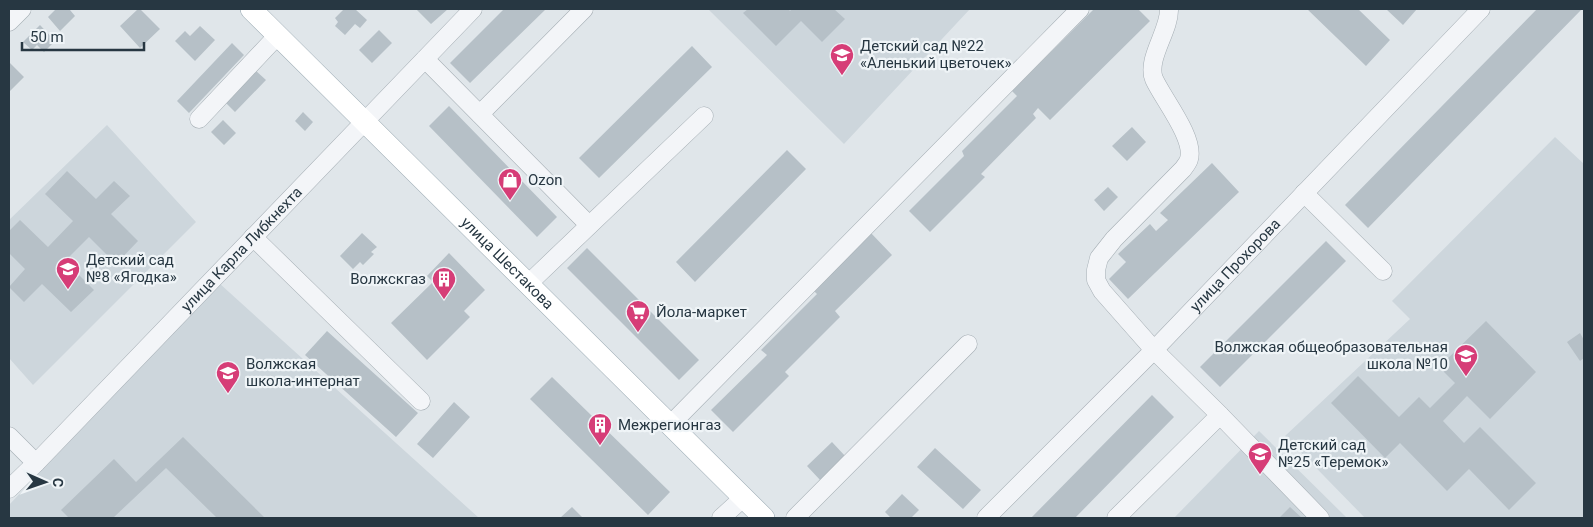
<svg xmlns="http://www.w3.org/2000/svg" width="1593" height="527" font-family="Roboto,sans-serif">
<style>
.built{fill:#cdd6dc}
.building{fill:#b6c0c7}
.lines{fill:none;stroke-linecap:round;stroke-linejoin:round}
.minor-casing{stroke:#a5aeb4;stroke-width:19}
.major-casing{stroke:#9eadb6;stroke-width:22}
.minor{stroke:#f3f5f8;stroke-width:18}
.major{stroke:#fff;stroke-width:21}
.labels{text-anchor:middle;stroke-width:4.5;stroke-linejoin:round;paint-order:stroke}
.poi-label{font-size:15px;fill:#273742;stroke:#eff4f7;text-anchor:start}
.street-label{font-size:15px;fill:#273742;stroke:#eff4f7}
</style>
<rect width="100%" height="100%" fill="#e0e6ea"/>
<path class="built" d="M 708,9 L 970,9 L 844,144 Z
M 107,125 L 196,222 L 33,385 L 9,358 L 9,220 Z
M 1555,137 L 1584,164 L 1584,518 L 1365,518 L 1285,436 L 1410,319 L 1392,301 Z
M 219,283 L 479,518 L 9,518 L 9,505 Z
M 1259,431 L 1347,518 L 1174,518 Z"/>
<path class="building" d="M 56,9 L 71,9 L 70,10 L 75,16 L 60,31 L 48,17 Z
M 138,9 L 140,9 L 160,29 L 140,48 L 120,26 Z
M 344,9 L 355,9 L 367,20 L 360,28 L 355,24 L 345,35 L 335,26 L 338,22 L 335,18 Z
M 416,9 L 448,9 L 431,24 Z
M 504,9 L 546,9 L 470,83 L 450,63 Z
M 748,9 L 788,9 L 790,11 L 792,9 L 834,9 L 845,19 L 822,42 L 801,21 L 776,46 L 743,13 Z
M 1094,9 L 1138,9 L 1150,21 L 1050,120 L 1038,108 L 1033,114 L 1036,118 L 981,174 L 985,177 L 930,232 L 909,211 L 964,156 L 962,151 L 1017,96 L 1012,91 Z
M 1307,9 L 1358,9 L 1390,40 L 1366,66 Z
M 1386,9 L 1417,9 L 1403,25 Z
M 1537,9 L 1582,9 L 1368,228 L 1345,205 Z
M 40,25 L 55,41 L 44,52 L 37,45 L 32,50 L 23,42 Z
M 200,26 L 215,40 L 195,61 L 175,41 L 185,31 L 190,36 Z
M 379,30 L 392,43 L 372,63 L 359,50 Z
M 232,43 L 244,55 L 189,113 L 177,101 Z
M 692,46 L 712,67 L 599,178 L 579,158 Z
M 9,62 L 24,77 L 9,92 Z
M 255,70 L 266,80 L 235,112 L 225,102 Z
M 449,106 L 557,217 L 537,237 L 429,126 Z
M 303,112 L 313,122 L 305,131 L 295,121 Z
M 223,120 L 236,133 L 224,145 L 211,132 Z
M 1132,127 L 1146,142 L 1127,161 L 1112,146 Z
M 787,150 L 806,169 L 695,282 L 676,262 Z
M 1212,163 L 1239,192 L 1128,299 L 1109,279 L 1126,262 L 1118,254 L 1150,224 L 1156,231 L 1168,220 L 1160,213 Z
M 67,171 L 96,199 L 114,181 L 130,196 L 111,214 L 138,241 L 116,264 L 89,237 L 65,261 L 94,290 L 71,312 L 42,284 L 24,302 L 9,287 L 25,269 L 9,253 L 9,231 L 20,220 L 48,247 L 73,221 L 45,194 Z
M 1108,187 L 1118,197 L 1104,211 L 1094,200 Z
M 870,232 L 892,255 L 835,311 L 840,317 L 785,372 L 789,376 L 733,432 L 711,410 L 767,355 L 761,350 L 817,294 L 812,289 Z
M 362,233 L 377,247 L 371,252 L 374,254 L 363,265 L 360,262 L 353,269 L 340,256 Z
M 1326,241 L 1346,261 L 1220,387 L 1200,367 Z
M 587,248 L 699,360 L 679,380 L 567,268 Z
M 449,253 L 485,290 L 464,311 L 470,317 L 427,360 L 391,323 L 433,282 L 427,276 Z
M 1486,321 L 1536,372 L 1490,419 L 1467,396 L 1443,421 L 1464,443 L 1480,427 L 1536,483 L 1509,510 L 1469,469 L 1447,491 L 1400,443 L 1385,458 L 1331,403 L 1358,376 L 1399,417 L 1419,397 L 1430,408 L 1455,383 L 1439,367 Z
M 327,331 L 418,413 L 396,437 L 305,355 Z
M 1580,333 L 1584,340 L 1584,358 L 1580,361 L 1567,342 Z
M 552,377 L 670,492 L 648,515 L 530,399 Z
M 1152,395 L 1174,417 L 1075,518 L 1031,518 Z
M 454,402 L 470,417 L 433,458 L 417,444 Z
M 183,437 L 265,518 L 217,518 L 166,468 L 113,518 L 69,518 L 61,510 L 114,459 L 136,482 Z
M 832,442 L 846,457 L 821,481 L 807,466 Z
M 935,448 L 981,490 L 963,509 L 917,467 Z
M 902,494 L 919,510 L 911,518 L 891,518 L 885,512 Z
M 572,507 L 583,518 L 560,518 Z
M 1290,507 L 1302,518 L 1279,518 Z"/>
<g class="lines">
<g class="minor-casing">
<g id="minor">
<path d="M 9,22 L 22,9"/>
<path d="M 425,59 L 589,225"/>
<path d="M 480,114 L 584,9"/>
<path d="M 199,119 L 278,35"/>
<path d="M 1304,193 L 1383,271"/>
<path d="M 253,237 L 421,401"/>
<path d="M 528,284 L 704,116"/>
<path d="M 1220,415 L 1320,518"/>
<path d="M 670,425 L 1080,9"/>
<path d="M 9,436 L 36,463"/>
<path id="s1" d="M 9,489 L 36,463 L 473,9"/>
<path d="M 721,518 L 743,498"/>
<path d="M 795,518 L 968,344"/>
<path id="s2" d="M 986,518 L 1154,350 L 1481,9"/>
<path d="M 1116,518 L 1220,415 L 1154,350 L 1102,291 L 1096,280 L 1096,270 L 1099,258 L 1114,239 L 1183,169 C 1185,166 1188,163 1189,159 C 1195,138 1163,99 1154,79 C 1146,59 1170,30 1169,9"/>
</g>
</g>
<g class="major-casing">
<g id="major">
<path id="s3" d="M 251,9 L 764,518"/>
</g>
</g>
<use href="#minor" class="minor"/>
<use href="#major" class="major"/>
</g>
<defs>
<g id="school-pin" transform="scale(1.25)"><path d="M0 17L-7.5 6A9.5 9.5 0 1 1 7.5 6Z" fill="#d63d77" stroke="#eff4f7"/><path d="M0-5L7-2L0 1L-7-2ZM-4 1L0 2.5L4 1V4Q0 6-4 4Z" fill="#fff"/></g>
<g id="shop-pin" transform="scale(1.25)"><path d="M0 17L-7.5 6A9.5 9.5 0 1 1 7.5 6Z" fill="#d63d77" stroke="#eff4f7"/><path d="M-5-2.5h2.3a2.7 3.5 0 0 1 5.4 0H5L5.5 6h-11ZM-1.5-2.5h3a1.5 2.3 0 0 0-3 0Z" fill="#fff"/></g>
<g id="building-pin" transform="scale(1.25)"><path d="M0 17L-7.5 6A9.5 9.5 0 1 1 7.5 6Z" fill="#d63d77" stroke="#eff4f7"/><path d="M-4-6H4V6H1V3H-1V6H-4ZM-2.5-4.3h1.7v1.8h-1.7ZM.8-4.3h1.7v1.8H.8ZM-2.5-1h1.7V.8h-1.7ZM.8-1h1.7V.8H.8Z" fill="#fff"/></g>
<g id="supermarket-pin" transform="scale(1.25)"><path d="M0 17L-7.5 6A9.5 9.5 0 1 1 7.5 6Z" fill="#d63d77" stroke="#eff4f7"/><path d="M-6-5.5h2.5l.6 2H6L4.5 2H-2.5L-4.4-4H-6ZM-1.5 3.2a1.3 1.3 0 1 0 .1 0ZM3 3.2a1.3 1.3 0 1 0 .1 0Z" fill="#fff"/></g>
</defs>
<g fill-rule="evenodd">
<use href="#school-pin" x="842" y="55"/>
<use href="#shop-pin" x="510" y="180"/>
<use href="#school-pin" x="68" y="269"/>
<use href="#building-pin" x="444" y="279"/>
<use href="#supermarket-pin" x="638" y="312"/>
<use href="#school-pin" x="1466" y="356"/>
<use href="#school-pin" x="228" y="373"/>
<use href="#building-pin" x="600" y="425"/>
<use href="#school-pin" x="1260" y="454"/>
</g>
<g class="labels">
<g class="poi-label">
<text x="860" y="51">Детский сад №22<tspan x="860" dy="17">«Аленький цветочек»</tspan></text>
<text x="528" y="185">Ozon</text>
<text x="86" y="265">Детский сад<tspan x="86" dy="17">№8 «Ягодка»</tspan></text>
<text x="426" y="284" text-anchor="end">Волжскгаз</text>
<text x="656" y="317">Йола-маркет</text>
<text x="1448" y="352" text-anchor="end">Волжская общеобразовательная<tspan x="1448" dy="17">школа №10</tspan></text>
<text x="246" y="369">Волжская<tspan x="246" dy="17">школа-интернат</tspan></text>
<text x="618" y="430">Межрегионгаз</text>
<text x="1278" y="450">Детский сад<tspan x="1278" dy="17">№25 «Теремок»</tspan></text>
</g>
<g class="street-label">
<text dy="5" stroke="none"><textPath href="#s1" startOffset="334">улица Карла Либкнехта</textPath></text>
<text dy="5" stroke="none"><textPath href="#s3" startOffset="361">улица Шестакова</textPath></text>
<text dy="5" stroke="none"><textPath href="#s2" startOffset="355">улица Прохорова</textPath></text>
</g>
</g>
<rect width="1593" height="527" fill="none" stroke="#273742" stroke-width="20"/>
<g transform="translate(45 482) rotate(92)" stroke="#eff4f7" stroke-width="4" paint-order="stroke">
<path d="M0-4L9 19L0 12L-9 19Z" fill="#273742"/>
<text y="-8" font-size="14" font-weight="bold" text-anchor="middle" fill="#273742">С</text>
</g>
<path d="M22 42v8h122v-8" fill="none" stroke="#273742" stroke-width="2.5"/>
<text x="30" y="42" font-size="15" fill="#273742" stroke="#eff4f7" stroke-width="4" paint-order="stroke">50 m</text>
</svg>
